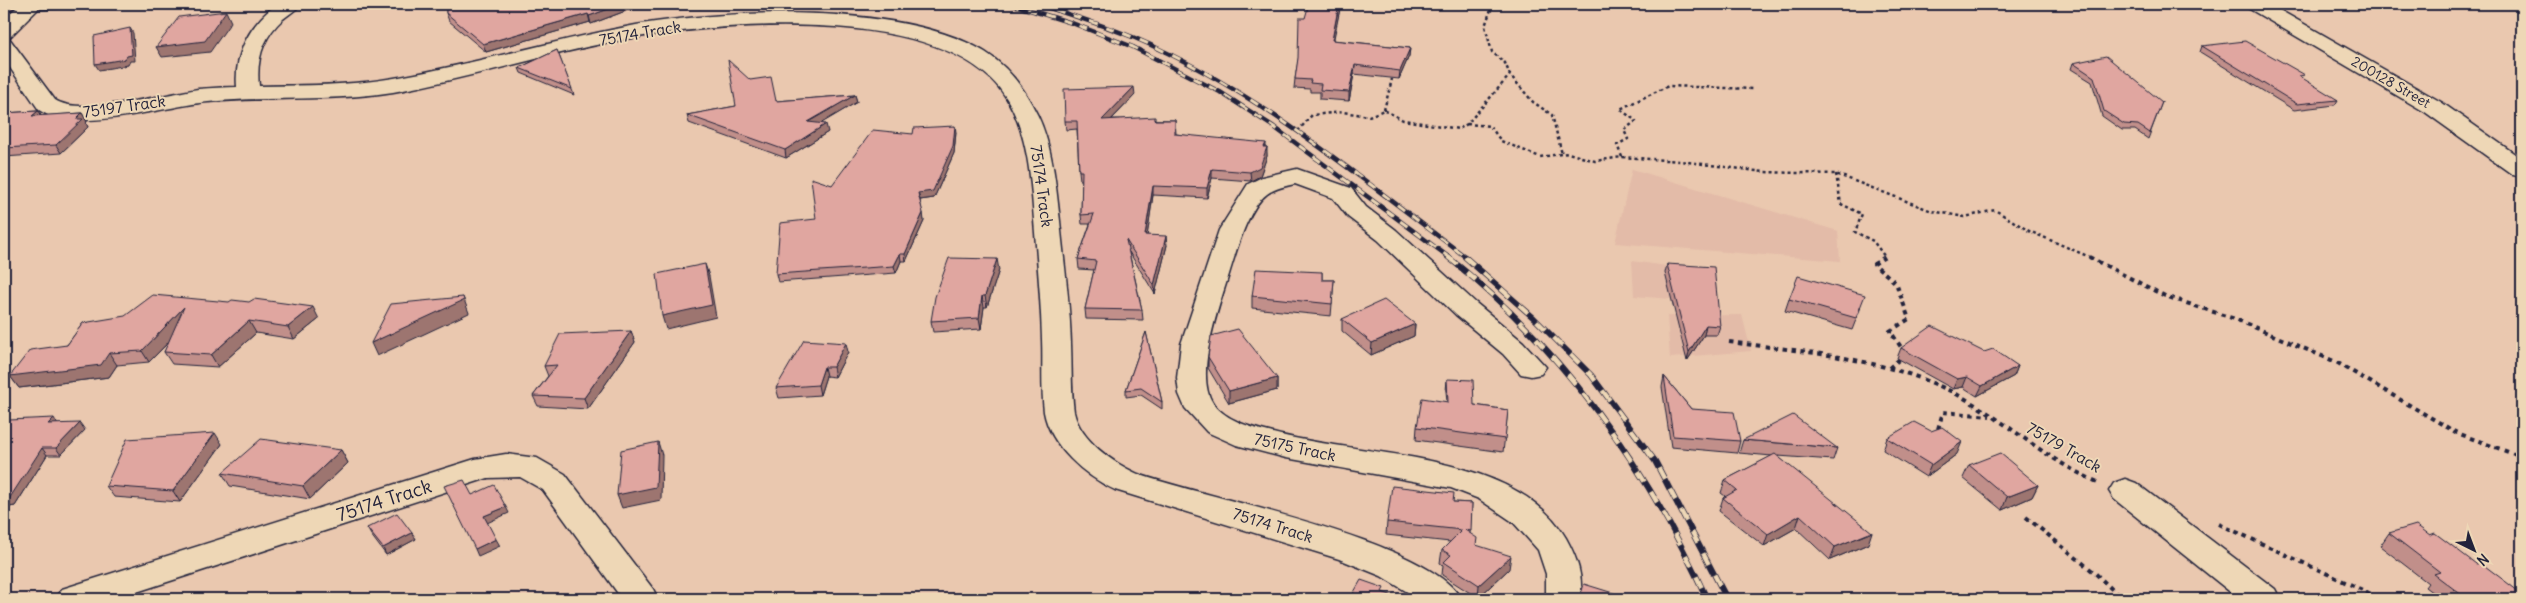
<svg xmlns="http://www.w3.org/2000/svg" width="2526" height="603" font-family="Delius,sans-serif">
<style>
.built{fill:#e3bba8}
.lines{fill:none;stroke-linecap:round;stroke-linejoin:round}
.minor-casing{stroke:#22223b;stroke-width:3}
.path-far1{stroke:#22223b;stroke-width:2.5;stroke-dasharray:3 3;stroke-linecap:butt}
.path{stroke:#22223b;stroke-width:4;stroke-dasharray:4.5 4.5;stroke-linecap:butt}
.minor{fill:#eed7b6;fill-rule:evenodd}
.rail-far1-casing{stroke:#22223b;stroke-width:4.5}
.rail-casing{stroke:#22223b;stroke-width:6}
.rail-far1{stroke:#eed7b6;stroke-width:3;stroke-dasharray:9;stroke-linecap:butt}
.rail{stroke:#eed7b6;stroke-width:4.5;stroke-dasharray:12;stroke-linecap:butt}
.wall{fill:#c18f8a;stroke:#22223b}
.shaded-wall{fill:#9d7470;stroke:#22223b}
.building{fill:#e0a6a0;stroke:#22223b}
.labels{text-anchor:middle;stroke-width:4;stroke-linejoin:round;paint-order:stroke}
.far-street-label{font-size:14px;fill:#22223b;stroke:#eed7b6}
.street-label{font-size:16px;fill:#22223b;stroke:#eed7b6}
.near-street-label{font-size:19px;fill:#22223b;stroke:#eed7b6}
</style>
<rect width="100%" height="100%" fill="#eac8af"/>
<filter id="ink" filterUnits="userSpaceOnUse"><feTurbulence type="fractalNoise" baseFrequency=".02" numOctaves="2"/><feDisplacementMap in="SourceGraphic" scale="10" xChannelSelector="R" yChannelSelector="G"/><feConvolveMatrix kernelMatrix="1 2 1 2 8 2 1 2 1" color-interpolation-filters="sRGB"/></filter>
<g filter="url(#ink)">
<path class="built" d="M 1632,169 L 1838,231 L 1840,261 L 1615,243 Z
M 1632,261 L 1709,272 L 1708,302 L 1634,296 Z
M 1742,315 L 1751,351 L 1670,358 L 1667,316 Z"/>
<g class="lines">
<g class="minor-casing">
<path id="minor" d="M 21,4 L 43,4 L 9,38 L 55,100 C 80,117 167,94 198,89 C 211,88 224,87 237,87 C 234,53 250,24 277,4 L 301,4 C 296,10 289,14 283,19 C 263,37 256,60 259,86 C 304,85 349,86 394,78 C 475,64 554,40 636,25 C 728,9 903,2 985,52 C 1009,67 1026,91 1038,116 C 1053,148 1056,186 1060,221 C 1064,262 1070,303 1071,344 C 1072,367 1071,389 1074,412 C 1080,440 1113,463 1138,474 C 1205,498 1429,540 1461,599 L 1419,599 L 1381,576 L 1339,559 L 1115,490 C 1085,476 1050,446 1044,412 C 1041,387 1043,363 1042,339 C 1041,299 1037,260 1034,220 C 1031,179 1028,135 1007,99 C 951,5 730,22 638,37 C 555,51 475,77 393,92 C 331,102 269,96 208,102 C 165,106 75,135 39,110 L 4,59 L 4,18 Z
M 2245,4 L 2269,4 L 2441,102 L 2522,159 L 2522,177 L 2513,175 L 2425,112 L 2248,8 Z
M 1297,169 L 1351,188 L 1366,207 L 1396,230 L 1476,303 L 1523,342 L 1546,367 L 1541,374 L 1531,376 L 1521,374 L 1503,354 L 1456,315 L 1378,240 L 1348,217 L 1333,198 L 1295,184 C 1286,186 1275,188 1267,194 C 1248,208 1237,249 1230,271 C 1221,301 1193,375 1213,403 C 1226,421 1253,428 1273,433 C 1361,457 1515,450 1566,538 C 1577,558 1584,577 1580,599 L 1546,599 L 1546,574 L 1538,550 L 1513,522 L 1479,499 L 1451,488 L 1286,458 L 1236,445 L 1207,432 L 1185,408 L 1179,394 L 1177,378 L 1181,344 L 1219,230 L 1248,184 L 1262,177 Z
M 506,454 L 537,458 L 565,474 L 653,589 L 658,599 L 622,599 L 543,490 L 520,477 L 488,478 L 115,599 L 56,599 L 62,589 L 475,459 Z
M 2125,479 L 2136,483 L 2275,589 L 2280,599 L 2239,599 L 2114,499 L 2109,491 L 2114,483 Z"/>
</g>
<path class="path-far1" d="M 1493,4 L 1485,26 L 1492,52 L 1505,63 L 1510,75 L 1533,102 L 1552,115 L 1562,154
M 1384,110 L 1392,79
M 1467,124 L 1490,126 L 1501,141 L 1540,157 L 1568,153 L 1595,161 L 1622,157 L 1680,161 L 1764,172 L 1836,174 L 1932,211 L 1965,217 L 1995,210 L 2029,231 L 2092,258
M 1298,131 L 1312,115 L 1343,112 L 1369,116 L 1384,110 L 1403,120 L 1459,129 L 1467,124 L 1510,75
M 1622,157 L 1617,145 L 1628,139 L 1624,130 L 1636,121 L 1620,109 L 1668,86 L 1754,89
M 1836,174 L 1841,204 L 1862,214 L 1855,232 L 1873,241 L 1885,257 L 1883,258"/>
<path class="path" d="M 1885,257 L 1874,264 L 1896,283 L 1909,319 L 1890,331 L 1903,350
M 2089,257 L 2165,296 L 2235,319 L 2336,362 L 2457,433 L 2522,457
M 1729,342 C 1808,352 1889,358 1960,396 C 2008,422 2047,461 2098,482
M 1889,368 L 1901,358
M 1938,429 L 1943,412 L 1990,416
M 2026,517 L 2095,573 L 2122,599
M 2219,524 L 2382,599"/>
<use href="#minor" class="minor"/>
<g class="rail-far1-casing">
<path id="rail-far1" d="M 1010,4 L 1072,23 L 1133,47 L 1220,92 L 1274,127 L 1450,258
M 1038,4 C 1070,15 1104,25 1135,38 C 1255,89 1363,180 1467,258"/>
</g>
<g class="rail-casing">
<path id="rail" d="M 1448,257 C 1562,348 1647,467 1707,599
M 1465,257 L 1534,318 L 1591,375 L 1655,461 L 1727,599"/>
</g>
<use href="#rail-far1" class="rail-far1"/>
<use href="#rail" class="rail"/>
</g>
<path class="wall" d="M 4,4 L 8,12 L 4,12 Z
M 37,4 L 76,4 L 69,8 L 40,10 L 37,5 Z
M 446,4 L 663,4 L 656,7 L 644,4 L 591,24 L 590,22 L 486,52 L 449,21 L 446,13 Z
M 686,4 L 710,4 L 700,8 Z
M 1341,4 L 1333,40 L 1410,48 L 1409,56 L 1399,79 L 1354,74 L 1349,101 L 1320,99 L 1320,92 L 1310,92 L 1310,89 L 1294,88 L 1295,79 L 1305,18 Z
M 2202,46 L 2338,100 L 2335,105 L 2294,110 L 2200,52 Z
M 557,50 L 574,95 L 521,73 L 519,68 Z
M 2073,63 L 2162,102 L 2148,139 L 2135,130 L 2122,130 L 2102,116 L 2092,82 L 2071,69 Z
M 750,80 L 776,101 L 855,95 L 857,102 L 821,123 L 828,132 L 786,158 L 689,123 L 687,115 L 736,106 Z
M 1135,95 L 1112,119 L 1175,120 L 1176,134 L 1266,147 L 1267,156 L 1260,176 L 1251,181 L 1212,178 L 1207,198 L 1153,195 L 1147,235 L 1167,245 L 1155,294 L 1129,252 L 1142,310 L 1143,320 L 1086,319 L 1085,309 L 1094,270 L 1079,269 L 1078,259 L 1090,224 L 1082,224 L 1081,215 L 1082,180 L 1080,180 L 1079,171 L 1077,129 L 1066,130 L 1065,121 Z
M 38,111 L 41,116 L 82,113 L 87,122 L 86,123 L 88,127 L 61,153 L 4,157 L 4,113 Z
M 956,132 L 954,153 L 934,198 L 920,200 L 924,221 L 906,261 L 901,261 L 896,273 L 778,282 L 776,274 L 816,219 L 832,185 L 913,134 Z
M 1667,264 L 1720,326 L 1717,335 L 1704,335 L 1687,361 L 1665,273 Z
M 999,270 L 987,307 L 984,307 L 981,329 L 933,332 L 931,321 Z
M 1322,272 L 1322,280 L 1334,280 L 1331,316 L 1252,308 L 1252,296 Z
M 1789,299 L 1861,307 L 1852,330 L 1785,311 Z
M 319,319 L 294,339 L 256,333 L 218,367 L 172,364 L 164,352 L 169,342 L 149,362 L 117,365 L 109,377 L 19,388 L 10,376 L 67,345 L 83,323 Z
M 1342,319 L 1415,324 L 1414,336 L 1371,355 L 1342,331 Z
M 631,331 L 635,342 L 588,409 L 538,406 L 533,396 L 548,376 L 544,366 Z
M 1146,332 L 1162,402 L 1162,409 L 1141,395 L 1126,397 L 1126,390 Z
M 1901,348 L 1984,352 L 2018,366 L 2014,376 L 1977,396 L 1963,387 L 1953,389 L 1897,358 Z
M 848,352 L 835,377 L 826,376 L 820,395 L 779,398 L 776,388 Z
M 1208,357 L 1277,378 L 1277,390 L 1229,403 L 1208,368 Z
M 1664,376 L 1691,409 L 1740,441 L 1737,453 L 1671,447 L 1662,387 Z
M 1447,379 L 1474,405 L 1508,410 L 1503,452 L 1416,440 L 1417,427 L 1447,402 L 1446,391 Z
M 2522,402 L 2522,421 L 2515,418 L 2519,407 Z
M 58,424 L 85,430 L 61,455 L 47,455 L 15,506 L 4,508 L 4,426 Z
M 1887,438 L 1957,454 L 1926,477 L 1883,450 Z
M 1743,440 L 1837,448 L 1833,460 L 1778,456 L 1868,544 L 1830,560 L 1796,528 L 1764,546 L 1719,511 L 1723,498 L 1725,496 L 1721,493 L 1725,480 L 1772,456 L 1739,453 Z
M 222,444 L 180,502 L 114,497 L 106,486 Z
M 341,450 L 348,463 L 310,499 L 230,486 L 222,473 Z
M 1969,465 L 2038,485 L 2032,497 L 2002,510 L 1963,478 Z
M 1453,502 L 1472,503 L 1470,534 L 1476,545 L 1509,569 L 1478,598 L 1442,575 L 1443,565 L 1440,563 L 1442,550 L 1450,542 L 1386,535 L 1387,522 Z
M 367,528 L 412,533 L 416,539 L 386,555 L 371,535 Z
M 2389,533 L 2430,535 L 2522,599 L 2441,599 L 2425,587 L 2428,583 L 2380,546 Z"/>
<path class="shaded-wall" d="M 9,4 L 19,4 L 8,12 L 5,7 Z
M 67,4 L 76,4 L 69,8 Z
M 622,4 L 644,4 L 591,24 L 589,16 Z
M 655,4 L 663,4 L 656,7 Z
M 699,4 L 710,4 L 700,8 Z
M 1339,4 L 1341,4 L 1332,48 L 1332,40 Z
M 226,11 L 231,22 L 210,52 L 162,57 L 156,47 Z
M 588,14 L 590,22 L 486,52 L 483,44 Z
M 130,28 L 133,33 L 135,61 L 130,61 L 128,65 L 99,70 L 95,64 Z
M 1410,48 L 1409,56 L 1399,79 L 1400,71 Z
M 1355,65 L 1354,74 L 1349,101 L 1349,92 Z
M 1134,87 L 1135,95 L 1103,128 L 1102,120 Z
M 855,95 L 857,102 L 810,130 L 808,122 Z
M 38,111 L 43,119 L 32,116 Z
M 82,113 L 87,122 L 86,123 L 88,127 L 61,153 L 56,145 L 76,119 Z
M 826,124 L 828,132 L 786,158 L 785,150 Z
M 955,126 L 956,132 L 954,153 L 934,198 L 920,200 L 918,193 Z
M 1266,143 L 1266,151 L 1267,147 L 1267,156 L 1260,176 L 1251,181 L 1250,172 Z
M 1212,169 L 1212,178 L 1207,198 L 1207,188 Z
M 1153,186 L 1153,195 L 1146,244 L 1145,235 Z
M 923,213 L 924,221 L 906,261 L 905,254 Z
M 1166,236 L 1167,245 L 1155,294 L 1154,285 Z
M 900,254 L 901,261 L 896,273 L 894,266 Z
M 997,259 L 999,270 L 987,307 L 985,296 Z
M 705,264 L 709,276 L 716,317 L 666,329 L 662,316 Z
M 982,296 L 984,307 L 981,329 L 979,318 Z
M 463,297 L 469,313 L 377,356 L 371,343 Z
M 184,307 L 191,319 L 149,362 L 142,351 Z
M 313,307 L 319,319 L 294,339 L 288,327 Z
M 249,321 L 256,333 L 218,367 L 211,355 Z
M 1415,324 L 1414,336 L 1371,355 L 1372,343 Z
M 1706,325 L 1704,335 L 1687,361 L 1689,352 Z
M 631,331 L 635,342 L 588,409 L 584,398 Z
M 846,343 L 848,352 L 835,377 L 833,367 Z
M 109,353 L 117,365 L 109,377 L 19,388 L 10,376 Z
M 2018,366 L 2014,376 L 1977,396 L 1982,386 Z
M 824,367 L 826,376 L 820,395 L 818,385 Z
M 1967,377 L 1963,387 L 1953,389 L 1957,379 Z
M 1277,378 L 1277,390 L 1229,403 L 1229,391 Z
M 54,418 L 58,425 L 48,424 Z
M 80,423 L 85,430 L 61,455 L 56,448 Z
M 215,433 L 222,444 L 180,502 L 173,491 Z
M 658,442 L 662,455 L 661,500 L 622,508 L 617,495 Z
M 1962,442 L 1957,454 L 1926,477 L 1931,465 Z
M 42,448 L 47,455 L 15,506 L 4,508 L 4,500 Z
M 341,450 L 348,463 L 310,499 L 303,486 Z
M 2038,485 L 2032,497 L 2002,510 L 2007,497 Z
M 506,507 L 509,513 L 487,523 L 484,516 Z
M 1800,515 L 1796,528 L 1764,546 L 1768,534 Z
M 1872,532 L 1868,544 L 1830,560 L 1835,547 Z
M 412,533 L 416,539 L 386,555 L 383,548 Z
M 496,539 L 500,546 L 478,556 L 475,549 Z
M 1511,556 L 1509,569 L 1478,598 L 1479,585 Z"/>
<path class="building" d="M 4,4 L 9,4 L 5,7 L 4,7 Z
M 446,4 L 622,4 L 589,16 L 588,14 L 483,44 L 446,13 Z
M 1309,4 L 1339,4 L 1332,40 L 1410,48 L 1400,71 L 1355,65 L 1349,92 L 1320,90 L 1321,84 L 1310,83 L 1311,80 L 1295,79 L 1298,58 L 1299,18 L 1305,18 Z
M 226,11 L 205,41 L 156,47 L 179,17 Z
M 130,28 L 132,55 L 127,56 L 125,59 L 95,64 L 94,36 Z
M 2245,41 L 2305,75 L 2299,76 L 2338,100 L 2297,104 L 2202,46 Z
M 557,50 L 572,89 L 519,68 Z
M 2106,56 L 2162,102 L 2150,133 L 2138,125 L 2124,124 L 2104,111 L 2094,77 L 2073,63 Z
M 728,60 L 750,80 L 771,77 L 776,101 L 855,95 L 808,122 L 826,124 L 785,150 L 687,115 L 736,106 Z
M 1134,87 L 1102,120 L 1155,117 L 1155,120 L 1175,120 L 1175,134 L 1266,143 L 1264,147 L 1267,147 L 1260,167 L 1250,172 L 1212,169 L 1207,188 L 1153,186 L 1145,235 L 1166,236 L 1154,285 L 1126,240 L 1142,310 L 1085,309 L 1096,261 L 1078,259 L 1094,214 L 1081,215 L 1082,171 L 1079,171 L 1077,121 L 1065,121 L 1064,89 Z
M 38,111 L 32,116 L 82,113 L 76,119 L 83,119 L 56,145 L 4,148 L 4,113 Z
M 955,126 L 953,146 L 933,191 L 918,193 L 923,213 L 905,254 L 900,254 L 894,266 L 776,274 L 780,223 L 816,219 L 811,178 L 832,185 L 873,130 L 913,134 L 914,128 Z
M 949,258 L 997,259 L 985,296 L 982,296 L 979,318 L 931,321 L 935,297 Z
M 705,264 L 712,305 L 662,316 L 657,274 Z
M 1667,264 L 1714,267 L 1720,326 L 1706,325 L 1689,352 Z
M 1256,269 L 1322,272 L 1322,280 L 1334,280 L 1332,304 L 1252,296 Z
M 1798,276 L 1865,295 L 1856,318 L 1789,299 Z
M 153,295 L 229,302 L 232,300 L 249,302 L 254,299 L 313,307 L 288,327 L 249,321 L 211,355 L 164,352 L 184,307 L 142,351 L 109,353 L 101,365 L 10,376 L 30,350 L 67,345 L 83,323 L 125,316 Z
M 463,297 L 464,300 L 371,343 L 391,304 Z
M 1384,300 L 1415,324 L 1372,343 L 1342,319 Z
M 1932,326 L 1984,352 L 1993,349 L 2018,366 L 1982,386 L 1967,377 L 1957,379 L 1901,348 Z
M 1238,329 L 1277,378 L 1229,391 L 1208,357 L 1211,336 Z
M 631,331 L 584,398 L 533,396 L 557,365 L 544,366 L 560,334 Z
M 1146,332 L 1162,402 L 1141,388 L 1126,390 Z
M 804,340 L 846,343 L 833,367 L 824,367 L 818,385 L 776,388 Z
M 1664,376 L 1691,409 L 1734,412 L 1740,441 L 1673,436 Z
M 1447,379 L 1473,380 L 1474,405 L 1508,410 L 1505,439 L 1417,427 L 1422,398 L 1448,402 Z
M 2522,404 L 2522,412 L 2520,411 Z
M 1793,415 L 1837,448 L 1743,440 Z
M 54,418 L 48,424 L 80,423 L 56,448 L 42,448 L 9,499 L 4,500 L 4,426 L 9,420 Z
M 1914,422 L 1931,431 L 1942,427 L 1962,442 L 1931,465 L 1887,438 Z
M 215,433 L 173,491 L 106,486 L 127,439 Z
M 261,439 L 341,450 L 303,486 L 222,473 Z
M 658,442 L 656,487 L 617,495 L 621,450 Z
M 2000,453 L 2038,485 L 2007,497 L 1969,465 Z
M 1775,454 L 1872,532 L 1835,547 L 1800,515 L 1768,534 L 1723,498 L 1737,490 L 1725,480 Z
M 464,480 L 472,495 L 494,485 L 506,507 L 484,516 L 496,539 L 475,549 L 444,486 Z
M 1392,486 L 1454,493 L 1453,502 L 1472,503 L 1471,531 L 1465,530 L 1477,538 L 1476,545 L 1511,556 L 1479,585 L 1444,562 L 1451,555 L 1442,550 L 1462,530 L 1387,522 Z
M 397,513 L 412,533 L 383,548 L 367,528 Z
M 2416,525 L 2430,535 L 2435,533 L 2476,564 L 2481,563 L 2522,594 L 2522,597 L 2516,599 L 2467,599 L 2434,574 L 2440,572 L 2389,533 Z
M 1361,580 L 1384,588 L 1382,592 L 1396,597 L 1395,599 L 1350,599 Z
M 1584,584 L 1626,597 L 1627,599 L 1583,599 L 1581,594 Z"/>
</g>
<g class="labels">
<g class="far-street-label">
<text transform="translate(2391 82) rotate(30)" y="5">200128 Street</text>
</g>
<g class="street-label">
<text transform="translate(640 33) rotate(-10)" y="6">75174 Track</text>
<text transform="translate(124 106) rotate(-8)" y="6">75197 Track</text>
<text transform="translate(1042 186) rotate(82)" y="6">75174 Track</text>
<text transform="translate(1295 447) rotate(12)" y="6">75175 Track</text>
<text transform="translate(2064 447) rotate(30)" y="6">75179 Track</text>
<text transform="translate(1273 525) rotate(17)" y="6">75174 Track</text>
</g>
<g class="near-street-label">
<text transform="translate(384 500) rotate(-18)" y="7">75174 Track</text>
</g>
</g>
<rect width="2526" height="603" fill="none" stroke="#eed7b6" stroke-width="20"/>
<rect x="10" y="10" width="2506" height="583" fill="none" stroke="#22223b" stroke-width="2" filter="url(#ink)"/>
<g transform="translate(2474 550) rotate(138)" stroke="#eed7b6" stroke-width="4" paint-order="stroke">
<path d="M0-4L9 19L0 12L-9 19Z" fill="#22223b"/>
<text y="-8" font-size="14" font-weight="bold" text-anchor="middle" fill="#22223b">N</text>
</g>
</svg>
